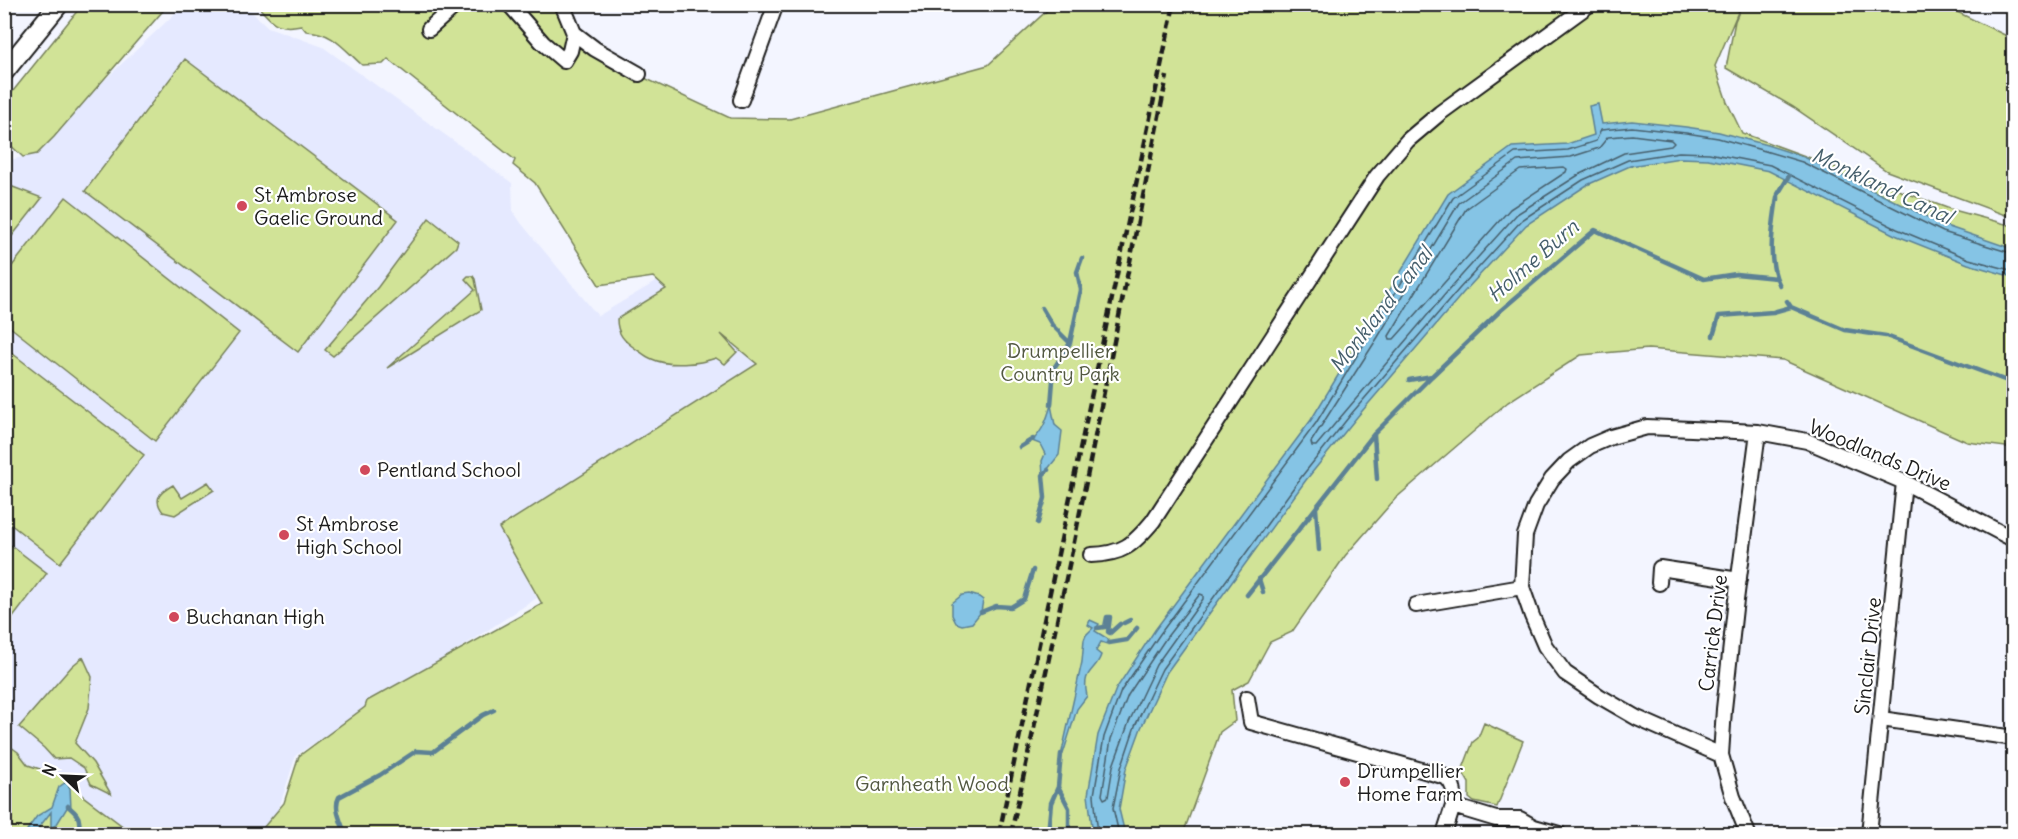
<svg xmlns="http://www.w3.org/2000/svg" width="2018" height="839" font-family="Delius,sans-serif">
<style>
.built{fill:#e5e9ff}
.green{fill:#d1e397;stroke:#76805a;stroke-width:1.5}
.water{fill:#85c4e5;stroke:#5b8195;stroke-width:1.5}
.lines{fill:none;stroke-linecap:round;stroke-linejoin:round}
.shore{stroke:#465f6c;stroke-width:1.5}
.stream{stroke:#5b8195;stroke-width:4.5}
.street-casing{stroke:#1c1c1c;stroke-width:18}
.secondary-casing{stroke:#1c1c1c;stroke-width:22}
.street{stroke:#fff;stroke-width:14}
.secondary{stroke:#fff;stroke-width:18}
.rail{stroke:#1c1c1c;stroke-width:4.5;stroke-dasharray:9 4.5;stroke-linecap:butt}
.poi-dot{fill:#d1495b;stroke:#fff;stroke-width:2}
.labels{text-anchor:middle;stroke-width:4.5;stroke-linejoin:round;paint-order:stroke}
.poi-label{font-size:20px;fill:#1c1c1c;stroke:#fff;text-anchor:start}
.park-label{font-size:20px;fill:#525841;stroke:#fff}
.street-label{font-size:20px;fill:#1c1c1c;stroke:#fff}
.water-label{font-size:21px;font-style:italic;fill:#465f6c;stroke:#fff}
</style>
<rect width="100%" height="100%" fill="#f3f5ff"/>
<filter id="ink" filterUnits="userSpaceOnUse"><feTurbulence type="fractalNoise" baseFrequency=".0167" numOctaves="2"/><feDisplacementMap in="SourceGraphic" scale="12" xChannelSelector="R" yChannelSelector="G"/><feConvolveMatrix kernelMatrix="1 2 1 2 8 2 1 2 1" color-interpolation-filters="sRGB"/></filter>
<g filter="url(#ink)">
<path class="built" d="M 184,5 L 244,5 L 268,27 L 323,47 L 512,183 L 513,211 L 521,223 L 598,316 L 657,281 L 762,368 L 500,528 L 537,598 L 296,755 L 277,814 L 260,834 L 133,834 L 50,772 L 28,765 L 18,752 L 5,742 L 4,245 L 42,199 L 5,184 L 5,161 L 23,157 Z"/>
<path class="green" d="M 82,5 L 168,5 L 54,137 L 37,154 L 23,157 L 5,140 L 5,101 Z
M 257,5 L 562,5 L 593,54 L 730,118 L 790,119 L 988,65 L 1053,5 L 1741,5 L 1715,66 L 1727,102 L 1742,133 L 1950,209 L 2013,226 L 2013,448 L 1967,442 L 1783,360 L 1648,349 L 1581,355 L 1508,402 L 1396,498 L 1345,556 L 1292,632 L 1270,642 L 1249,681 L 1232,690 L 1235,721 L 1220,732 L 1183,834 L 258,834 L 284,803 L 299,756 L 365,707 L 367,701 L 542,604 L 499,528 L 757,364 L 721,334 L 737,352 L 725,364 L 716,358 C 699,364 669,367 652,359 C 646,357 641,352 636,349 C 624,341 617,334 617,319 L 666,289 L 653,277 L 599,285 L 535,183 L 513,165 L 515,160 L 388,59 L 383,64 L 362,65 C 343,48 333,32 306,31 L 301,25 C 276,30 272,22 257,5 Z
M 1742,5 L 1943,5 L 2013,39 L 2013,218 L 1887,171 L 1793,107 L 1726,68 L 1735,21 Z
M 185,59 L 398,220 L 298,352 L 85,191 Z
M 5,184 L 42,198 L 5,245 L 4,184 Z
M 66,197 L 239,333 L 155,441 L 5,323 L 5,275 Z
M 429,218 L 458,241 L 456,247 L 333,356 L 325,350 L 378,287 Z
M 468,276 L 473,276 L 475,279 L 481,310 L 387,368 L 475,290 L 465,279 Z
M 4,347 L 144,455 L 60,563 L 5,520 Z
M 208,482 L 214,490 L 175,515 L 163,512 C 152,498 161,492 173,485 L 182,498 Z
M 4,540 L 47,573 L 5,628 L 4,628 Z
M 83,657 L 92,677 L 89,708 L 75,743 L 93,763 L 111,794 L 91,784 L 84,768 L 69,758 L 54,759 L 44,748 L 19,727 L 72,666 Z
M 1484,723 L 1523,741 L 1497,807 L 1474,802 L 1469,798 L 1469,783 L 1462,771 L 1473,742 L 1478,738 Z
M 4,742 L 18,752 L 28,765 L 55,774 L 77,774 L 79,793 L 133,834 L 5,834 Z"/>
<path class="water" d="M 1598,104 L 1602,124 L 1632,121 L 1686,127 L 1719,132 L 1767,145 L 1804,157 L 1946,226 L 2013,249 L 2013,277 L 1968,264 L 1895,235 L 1769,171 L 1708,159 L 1680,158 L 1630,166 L 1587,185 L 1526,225 L 1463,293 L 1357,417 L 1306,480 L 1219,600 L 1167,672 L 1141,728 L 1126,769 L 1119,809 L 1125,834 L 1093,834 L 1088,795 L 1098,735 L 1116,689 L 1155,630 L 1311,420 L 1448,194 L 1512,147 L 1567,144 L 1594,135 L 1589,106 Z
M 1051,405 L 1055,425 L 1062,431 L 1059,455 L 1043,475 L 1042,461 L 1045,454 L 1040,444 L 1032,441 C 1043,431 1047,419 1051,405 Z
M 969,594 L 979,597 L 983,600 L 981,612 L 972,623 L 962,625 L 956,623 L 952,615 L 952,603 L 962,595 Z
M 1090,620 L 1099,624 L 1095,631 L 1108,639 L 1109,643 L 1107,644 L 1101,642 L 1096,651 L 1101,655 C 1096,672 1081,669 1087,696 L 1077,709 L 1063,754 L 1061,756 L 1082,662 L 1084,640 L 1086,635 L 1093,628 L 1088,625 Z
M 66,782 L 70,788 L 71,809 L 68,806 L 57,824 L 51,828 L 51,812 L 37,830 L 33,832 L 27,830 L 37,816 L 52,807 L 59,787 Z"/>
<g class="lines">
<path class="shore" d="M 1632,135 L 1671,140 L 1674,143 L 1671,146 L 1624,153 L 1580,174 L 1517,214 L 1453,285 L 1316,446 L 1312,446 L 1311,442 L 1378,337 L 1459,203 L 1517,161 L 1571,157 L 1599,148 L 1608,137 Z
M 1564,167 L 1567,169 L 1566,172 L 1510,209 L 1394,339 L 1390,339 L 1389,336 L 1466,209 L 1520,170 Z
M 1200,594 L 1203,595 L 1203,599 L 1156,665 L 1129,722 L 1113,766 L 1108,797 L 1104,799 L 1102,795 L 1111,739 L 1128,695 L 1166,638 Z
M 1098,834 L 1094,795 L 1104,737 L 1121,691 L 1160,634 L 1316,423 L 1453,198 L 1515,153 L 1568,150 L 1596,141 L 1601,130 L 1632,127 L 1686,133 L 1718,138 L 1765,151 L 1802,162 L 1943,232 L 2014,254
M 1119,834 L 1113,808 L 1121,768 L 1135,726 L 1162,669 L 1214,597 L 1302,476 L 1352,413 L 1459,289 L 1522,220 L 1583,180 L 1628,160 L 1679,152 L 1709,153 L 1770,165 L 1897,229 L 1969,259 L 2014,271"/>
<path class="stream" d="M 1777,197 C 1773,226 1766,259 1780,286
M 1778,200 L 1778,194 L 1789,176
M 1787,301 L 1791,307 L 1845,330 L 1886,336 L 2007,381 L 2014,382
M 1042,308 L 1052,325 L 1070,343
M 1713,336 L 1719,316 L 1773,312 L 1791,307
M 1409,380 L 1432,376 L 1500,311 L 1595,230 L 1704,279 L 1736,274 L 1776,278
M 1051,405 L 1054,368 L 1070,343 L 1081,290 L 1077,272 L 1082,258
M 1374,434 L 1377,479
M 1020,447 L 1033,439
M 1316,508 L 1319,550
M 1038,523 L 1045,498 L 1043,475 L 1048,470
M 1259,579 L 1263,592
M 1247,595 L 1374,434 L 1432,376
M 981,612 L 996,606 L 1011,607 L 1024,599 L 1033,570
M 1124,623 L 1130,620
M 1097,628 L 1105,627 L 1107,617 L 1110,617 L 1108,632 L 1110,633 L 1120,624
M 1109,643 L 1127,640 L 1137,628
M 1058,787 L 1069,808 L 1069,830 L 1072,834
M 68,806 C 72,810 79,814 79,821 C 80,826 79,829 81,834
M 345,834 C 342,823 333,808 339,797 L 380,775 L 416,751 L 433,752 L 483,715 L 494,710
M 1048,834 L 1051,803 L 1058,787 L 1061,754"/>
<g class="street-casing">
<path id="street" d="M 509,4 L 543,43 L 564,61 L 570,51 L 574,33
M 562,4 L 574,33 L 595,49 L 639,74
M 429,29 L 457,4
M 741,100 L 776,4
M 1091,555 C 1123,554 1133,545 1153,521 L 1377,176 L 1408,140 L 1440,113 L 1590,4
M 1659,583 L 1660,568 L 1739,580
M 1416,605 L 1522,587
M 1247,698 L 1251,722 L 1446,777 C 1456,786 1454,794 1453,806
M 1881,719 L 2014,738
M 1721,755 L 1637,718 L 1599,696 L 1565,673 L 1545,646 L 1532,616 L 1522,587 L 1525,535 L 1536,505 L 1552,479 L 1569,461 L 1590,446 L 1611,437 L 1647,427 L 1758,432 L 1807,441 L 1904,482 L 2009,537 L 2014,537
M 1444,834 L 1453,806 L 1496,819 L 1520,819 L 1534,827 L 1559,834
M 1748,834 L 1733,797 L 1721,755 L 1724,709 L 1735,608 L 1758,432
M 1869,834 L 1904,482"/>
</g>
<g class="secondary-casing">
<path id="secondary" d="M 4,72 L 59,4"/>
</g>
<use href="#street" class="street"/>
<use href="#secondary" class="secondary"/>
<path class="rail" d="M 999,834 L 1174,4
M 1011,834 L 1074,542 L 1167,76"/>
</g>
</g>
<g class="poi-dot">
<circle cx="242" cy="206" r="6"/>
<circle cx="365" cy="470" r="6"/>
<circle cx="284" cy="535" r="6"/>
<circle cx="174" cy="617" r="6"/>
<circle cx="1345" cy="782" r="6"/>
</g>
<g class="labels">
<g class="poi-label">
<text x="254" y="202">St Ambrose<tspan x="254" dy="23">Gaelic Ground</tspan></text>
<text x="377" y="477">Pentland School</text>
<text x="296" y="531">St Ambrose<tspan x="296" dy="23">High School</tspan></text>
<text x="186" y="624">Buchanan High</text>
<text x="1357" y="778">Drumpellier<tspan x="1357" dy="23">Home Farm</tspan></text>
</g>
<g class="park-label">
<text x="1060" y="358">Drumpellier<tspan x="1060" dy="23">Country Park</tspan></text>
<text x="932" y="791">Garnheath Wood</text>
</g>
<g class="street-label">
<text transform="translate(1880 455) rotate(23)" y="7">Woodlands Drive</text>
<text transform="translate(1713 633) rotate(-83)" y="7">Carrick Drive</text>
<text transform="translate(1868 656) rotate(-84)" y="7">Sinclair Drive</text>
</g>
<g class="water-label">
<text transform="translate(1882 186) rotate(25)" y="7">Monkland Canal</text>
<text transform="translate(1533 261) rotate(-41)" y="7">Holme Burn</text>
<text transform="translate(1381 310) rotate(-52)" y="7">Monkland Canal</text>
</g>
</g>
<rect width="2018" height="839" fill="none" stroke="#fff" stroke-width="24"/>
<rect x="12" y="12" width="1994" height="815" fill="none" stroke="#1c1c1c" stroke-width="2" filter="url(#ink)"/>
<g transform="translate(63 776) rotate(293)" stroke="#ffffff" stroke-width="4.5" paint-order="stroke">
<path d="M0-4.5L10 22L0 15L-10 22Z" fill="#1c1c1c"/>
<text y="-9" font-size="16" font-weight="bold" text-anchor="middle" fill="#1c1c1c">N</text>
</g>
</svg>
